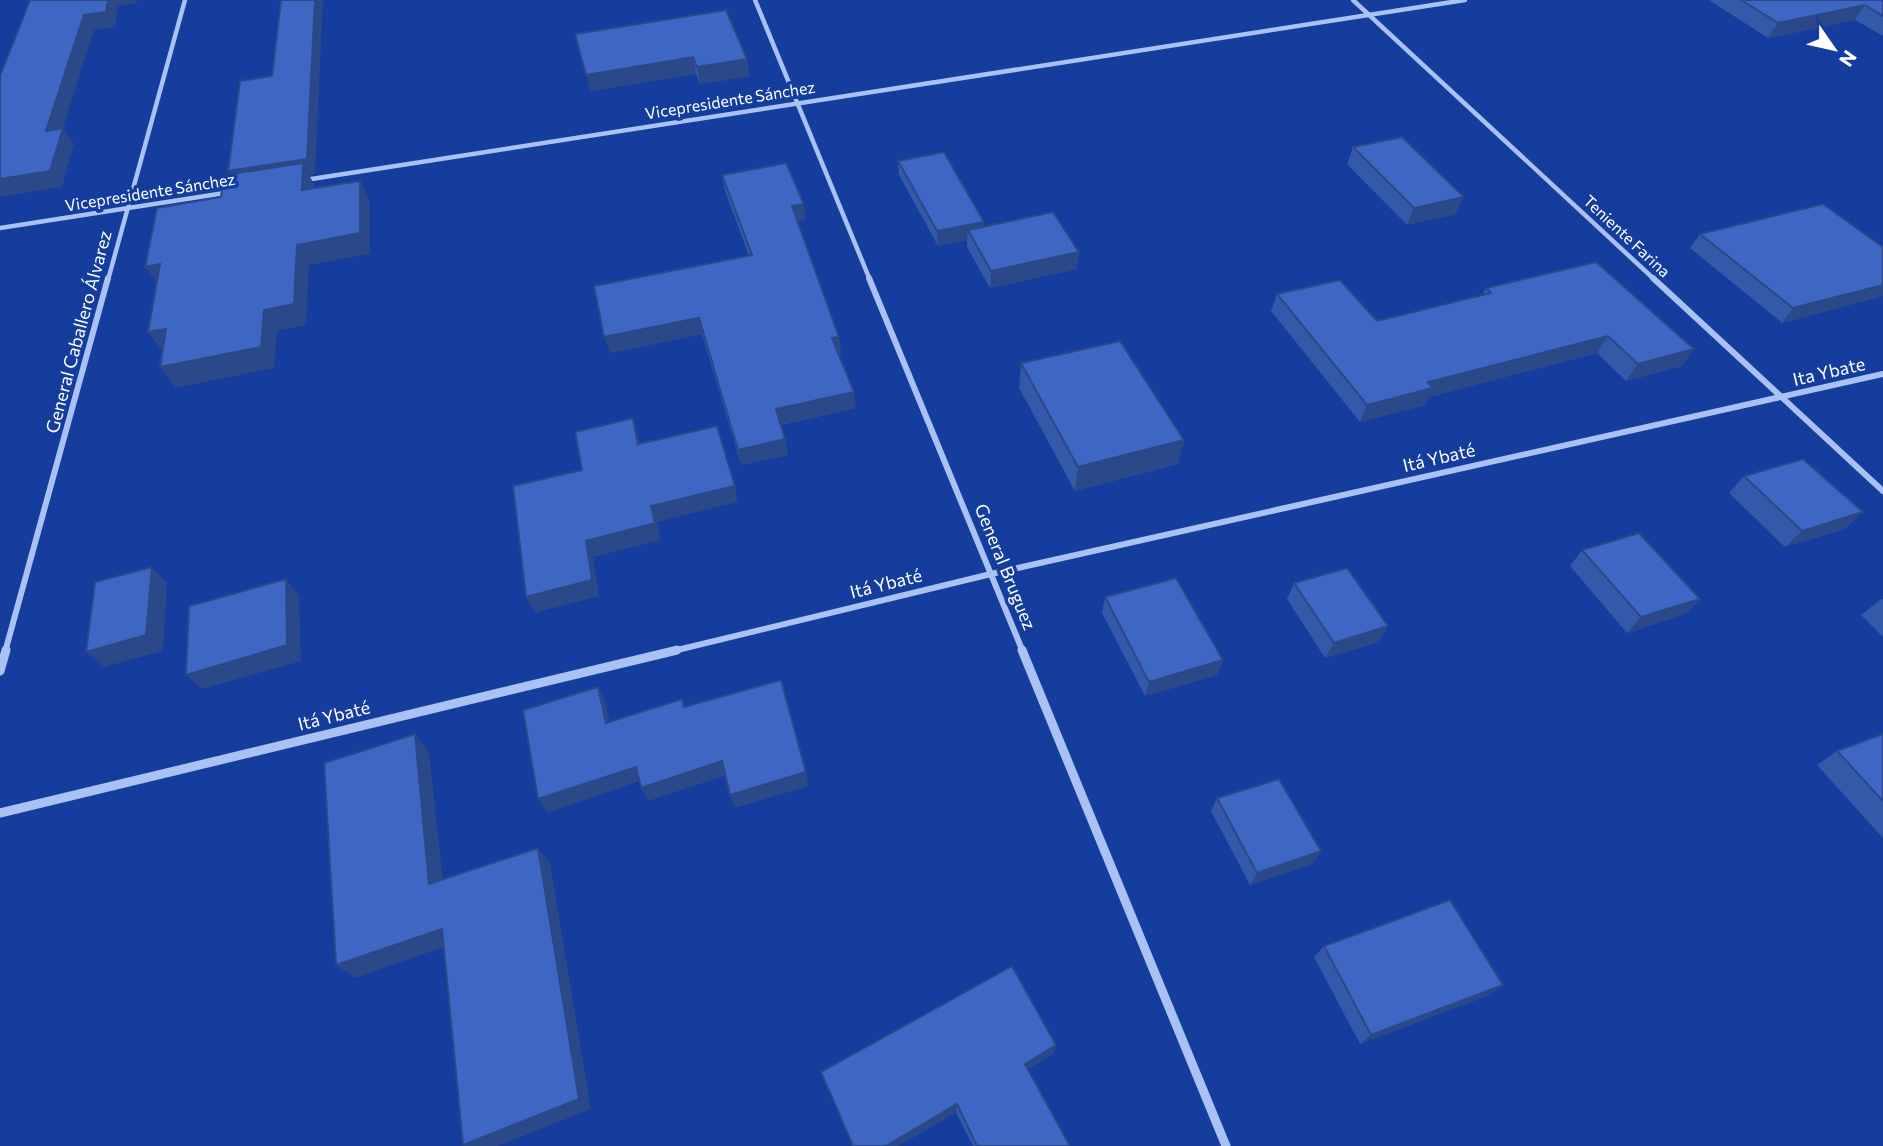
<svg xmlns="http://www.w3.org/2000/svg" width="1883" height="1146" font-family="Commissioner,sans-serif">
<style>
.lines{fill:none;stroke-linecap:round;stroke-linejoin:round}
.minor-far2{stroke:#aac1f3;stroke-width:4.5}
.minor-far1{stroke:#aac1f3;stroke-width:6}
.minor{stroke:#aac1f3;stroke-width:9}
.wall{fill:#3459a8}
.shaded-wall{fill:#2b4888}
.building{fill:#3d67c3;stroke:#2b4888;stroke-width:2}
.labels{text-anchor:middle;stroke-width:7;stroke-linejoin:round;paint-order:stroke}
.far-street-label{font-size:16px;fill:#fff;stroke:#143d9d}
.street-label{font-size:18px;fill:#fff;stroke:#143d9d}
</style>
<rect width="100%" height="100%" fill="#143d9d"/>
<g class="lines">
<path class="minor-far2" d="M 755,0 L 870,280
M 1353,0 L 1655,280
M 305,180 L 1465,0
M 0,228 L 231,192
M 108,280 L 185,0"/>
<path class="minor-far1" d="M 869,278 L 1023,652
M 1653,278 L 1883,491
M 5,652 L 108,278
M 669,652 L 991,574 L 1883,374"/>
<path class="minor" d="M 1022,650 L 1226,1146
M 0,671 L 6,650
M 0,813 L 677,650"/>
</g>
<path class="wall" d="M 1709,0 L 1883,0 L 1883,36 L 1855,20 L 1768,38 Z
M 726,10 L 750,76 L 700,84 L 696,74 L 590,91 Z
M 1353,147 L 1456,214 L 1407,225 L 1347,164 Z
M 898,161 L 984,222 L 984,226 L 1077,269 L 990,288 L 967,247 L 967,240 L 938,246 L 899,175 Z
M 722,175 L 806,220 L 798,221 L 839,337 L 841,353 L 839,353 L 856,408 L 781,425 L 785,439 L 788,455 L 741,465 L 702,334 L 610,353 L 749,256 L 725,191 Z
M 1700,234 L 1883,247 L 1883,296 L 1782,323 L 1690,248 Z
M 1486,288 L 1682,366 L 1626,381 L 1597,353 L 1429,397 L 1425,405 L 1360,422 L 1271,311 L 1277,294 L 1377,321 L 1482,296 Z
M 1021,363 L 1184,440 L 1178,464 L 1075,491 L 1019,388 Z
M 1744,476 L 1845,529 L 1785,547 L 1729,493 Z
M 1582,550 L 1700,599 L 1685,614 L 1627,633 L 1570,566 Z
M 1294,583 L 1379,642 L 1325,658 L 1287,599 Z
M 1105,597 L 1223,660 L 1217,675 L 1145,696 L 1102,613 Z
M 1883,599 L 1883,637 L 1861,615 L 1880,600 Z
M 1883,734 L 1883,838 L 1817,765 L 1837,751 Z
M 1217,798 L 1321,851 L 1312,864 L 1250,885 L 1211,811 Z
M 1324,946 L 1489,995 L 1360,1044 L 1314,957 Z
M 1056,1045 L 1053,1054 L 1028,1069 L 1070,1146 L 973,1146 L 956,1112 L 898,1146 L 852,1146 Z"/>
<path class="shaded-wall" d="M 108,0 L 137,0 L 137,3 L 118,6 L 115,27 L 94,30 L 57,147 L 46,131 L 84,15 Z
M 315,0 L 322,0 L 323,1 L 315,174 L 309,175 L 314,184 L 313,211 L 238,186 L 228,171 Z
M 1865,5 L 1855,20 L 1768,38 L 1778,23 Z
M 693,57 L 696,74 L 590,91 L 586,75 Z
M 747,59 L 750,76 L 700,84 L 697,67 Z
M 63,128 L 74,144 L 62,187 L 0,197 L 0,179 Z
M 360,181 L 370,201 L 370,254 L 309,265 L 306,325 L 277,331 L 274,368 L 176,388 L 160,367 L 264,310 L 297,245 Z
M 1464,197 L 1456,214 L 1407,225 L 1414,208 Z
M 804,204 L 806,220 L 794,222 L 792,206 Z
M 984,222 L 984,236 L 968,230 L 967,240 L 938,246 L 937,231 Z
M 1079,252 L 1077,269 L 990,288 L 991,271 Z
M 160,264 L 160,287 L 145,267 Z
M 1883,285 L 1883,296 L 1782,323 L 1793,308 Z
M 699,318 L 702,334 L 610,353 L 604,337 Z
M 166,329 L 164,353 L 148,332 Z
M 1608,336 L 1597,353 L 1429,397 L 1425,405 L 1360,422 L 1367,405 L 1428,382 Z
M 839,337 L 841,353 L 834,354 L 832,338 Z
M 1694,349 L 1682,366 L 1626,381 L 1638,364 Z
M 854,392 L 856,408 L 778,425 L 776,409 Z
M 633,418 L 638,435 L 644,461 L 638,444 Z
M 785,439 L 788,455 L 741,465 L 738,450 Z
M 1184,440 L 1178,464 L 1075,491 L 1078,467 Z
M 735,486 L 738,502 L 657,522 L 661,540 L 593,557 L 599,596 L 535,613 L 526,597 L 586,541 L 651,506 Z
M 1863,512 L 1845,529 L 1785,547 L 1802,531 Z
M 152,567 L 167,583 L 163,651 L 104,667 L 86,652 Z
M 286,579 L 299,595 L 301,661 L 202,689 L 186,675 Z
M 1700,599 L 1685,614 L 1627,633 L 1641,617 Z
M 1388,626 L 1379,642 L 1325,658 L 1334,643 Z
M 1223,660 L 1217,675 L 1145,696 L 1149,682 Z
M 598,687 L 605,701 L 613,738 L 606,723 Z
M 415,734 L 429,752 L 445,899 L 429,884 Z
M 722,761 L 727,775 L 648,801 L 641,788 Z
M 636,767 L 643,780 L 547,813 L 538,799 Z
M 806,772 L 809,786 L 735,808 L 730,795 Z
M 538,848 L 550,863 L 591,1109 L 498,1146 L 464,1146 L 463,1145 Z
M 1321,851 L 1312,864 L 1250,885 L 1257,873 Z
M 442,929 L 458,942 L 355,978 L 336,965 Z
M 1503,985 L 1489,995 L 1360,1044 L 1371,1035 Z
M 1056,1045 L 1053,1054 L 1023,1072 L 1025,1064 Z
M 957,1104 L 956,1112 L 898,1146 L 886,1146 Z"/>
<path class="building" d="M 30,0 L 108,0 L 106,12 L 84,15 L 46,131 L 63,128 L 50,171 L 0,179 L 0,76 Z
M 281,0 L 315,0 L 307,159 L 228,171 L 240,81 L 272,76 Z
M 1741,0 L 1883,0 L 1883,16 L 1865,5 L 1778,23 Z
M 726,10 L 747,59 L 697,67 L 693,57 L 586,75 L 575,34 Z
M 1402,137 L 1464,197 L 1414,208 L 1353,147 Z
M 944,152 L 984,222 L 937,231 L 898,161 Z
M 303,163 L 302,190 L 360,181 L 360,233 L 297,245 L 294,304 L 264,310 L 261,347 L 160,367 L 166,329 L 148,332 L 160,264 L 145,267 L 157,208 L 221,197 L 224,175 Z
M 786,163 L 804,204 L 792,206 L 839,337 L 832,338 L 854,392 L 776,409 L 785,439 L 738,450 L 699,318 L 604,337 L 594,286 L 752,255 L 722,175 Z
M 1823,204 L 1883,247 L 1883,285 L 1793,308 L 1700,234 Z
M 1053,212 L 1079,252 L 991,271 L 968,230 Z
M 1596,262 L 1694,349 L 1638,364 L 1608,336 L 1428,382 L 1433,388 L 1367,405 L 1277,294 L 1340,280 L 1377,321 L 1491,293 L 1486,288 Z
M 1120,341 L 1184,440 L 1078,467 L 1021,363 Z
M 633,418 L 638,444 L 717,426 L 735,486 L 651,506 L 655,523 L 586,541 L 592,580 L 526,597 L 513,486 L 582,470 L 575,432 Z
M 1803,459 L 1863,512 L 1802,531 L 1744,476 Z
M 1639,533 L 1700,599 L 1641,617 L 1582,550 Z
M 152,567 L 146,635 L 86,652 L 95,582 Z
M 1347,568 L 1388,626 L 1334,643 L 1294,583 Z
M 1176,578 L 1223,660 L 1149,682 L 1105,597 Z
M 286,579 L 287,645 L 186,675 L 189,606 Z
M 781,680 L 806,772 L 730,795 L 722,761 L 641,788 L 636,767 L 538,799 L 523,710 L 598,687 L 606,723 L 682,699 L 684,707 Z
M 415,734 L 429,884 L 538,848 L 579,1099 L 463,1145 L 442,929 L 336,965 L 324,763 Z
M 1883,734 L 1883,801 L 1837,751 Z
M 1279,779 L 1321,851 L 1257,873 L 1217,798 Z
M 1450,900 L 1503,985 L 1371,1035 L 1324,946 Z
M 1012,966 L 1056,1045 L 1025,1064 L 1070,1146 L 977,1146 L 957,1104 L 886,1146 L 853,1146 L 821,1072 Z"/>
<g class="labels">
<g class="far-street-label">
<text transform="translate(730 100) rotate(-9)" y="6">Vicepresidente Sánchez</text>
<text transform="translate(150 192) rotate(-9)" y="6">Vicepresidente Sánchez</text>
<text transform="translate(1627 236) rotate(43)" y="6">Teniente Farina</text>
</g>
<g class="street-label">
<text transform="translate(79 332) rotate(-75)" y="6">General Caballero Álvarez</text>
<text transform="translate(1829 372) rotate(-13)" y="6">Ita Ybate</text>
<text transform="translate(1439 458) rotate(-13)" y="6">Itá Ybaté</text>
<text transform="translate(1005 567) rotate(68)" y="6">General Bruguez</text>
<text transform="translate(886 584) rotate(-14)" y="6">Itá Ybaté</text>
<text transform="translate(334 716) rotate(-14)" y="6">Itá Ybaté</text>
</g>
</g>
<g transform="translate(1834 49) rotate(124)" stroke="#143d9d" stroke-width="5" paint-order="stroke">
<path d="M0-5L12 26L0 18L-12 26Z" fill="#ffffff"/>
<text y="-10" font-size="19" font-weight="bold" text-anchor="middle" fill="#ffffff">N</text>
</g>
</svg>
